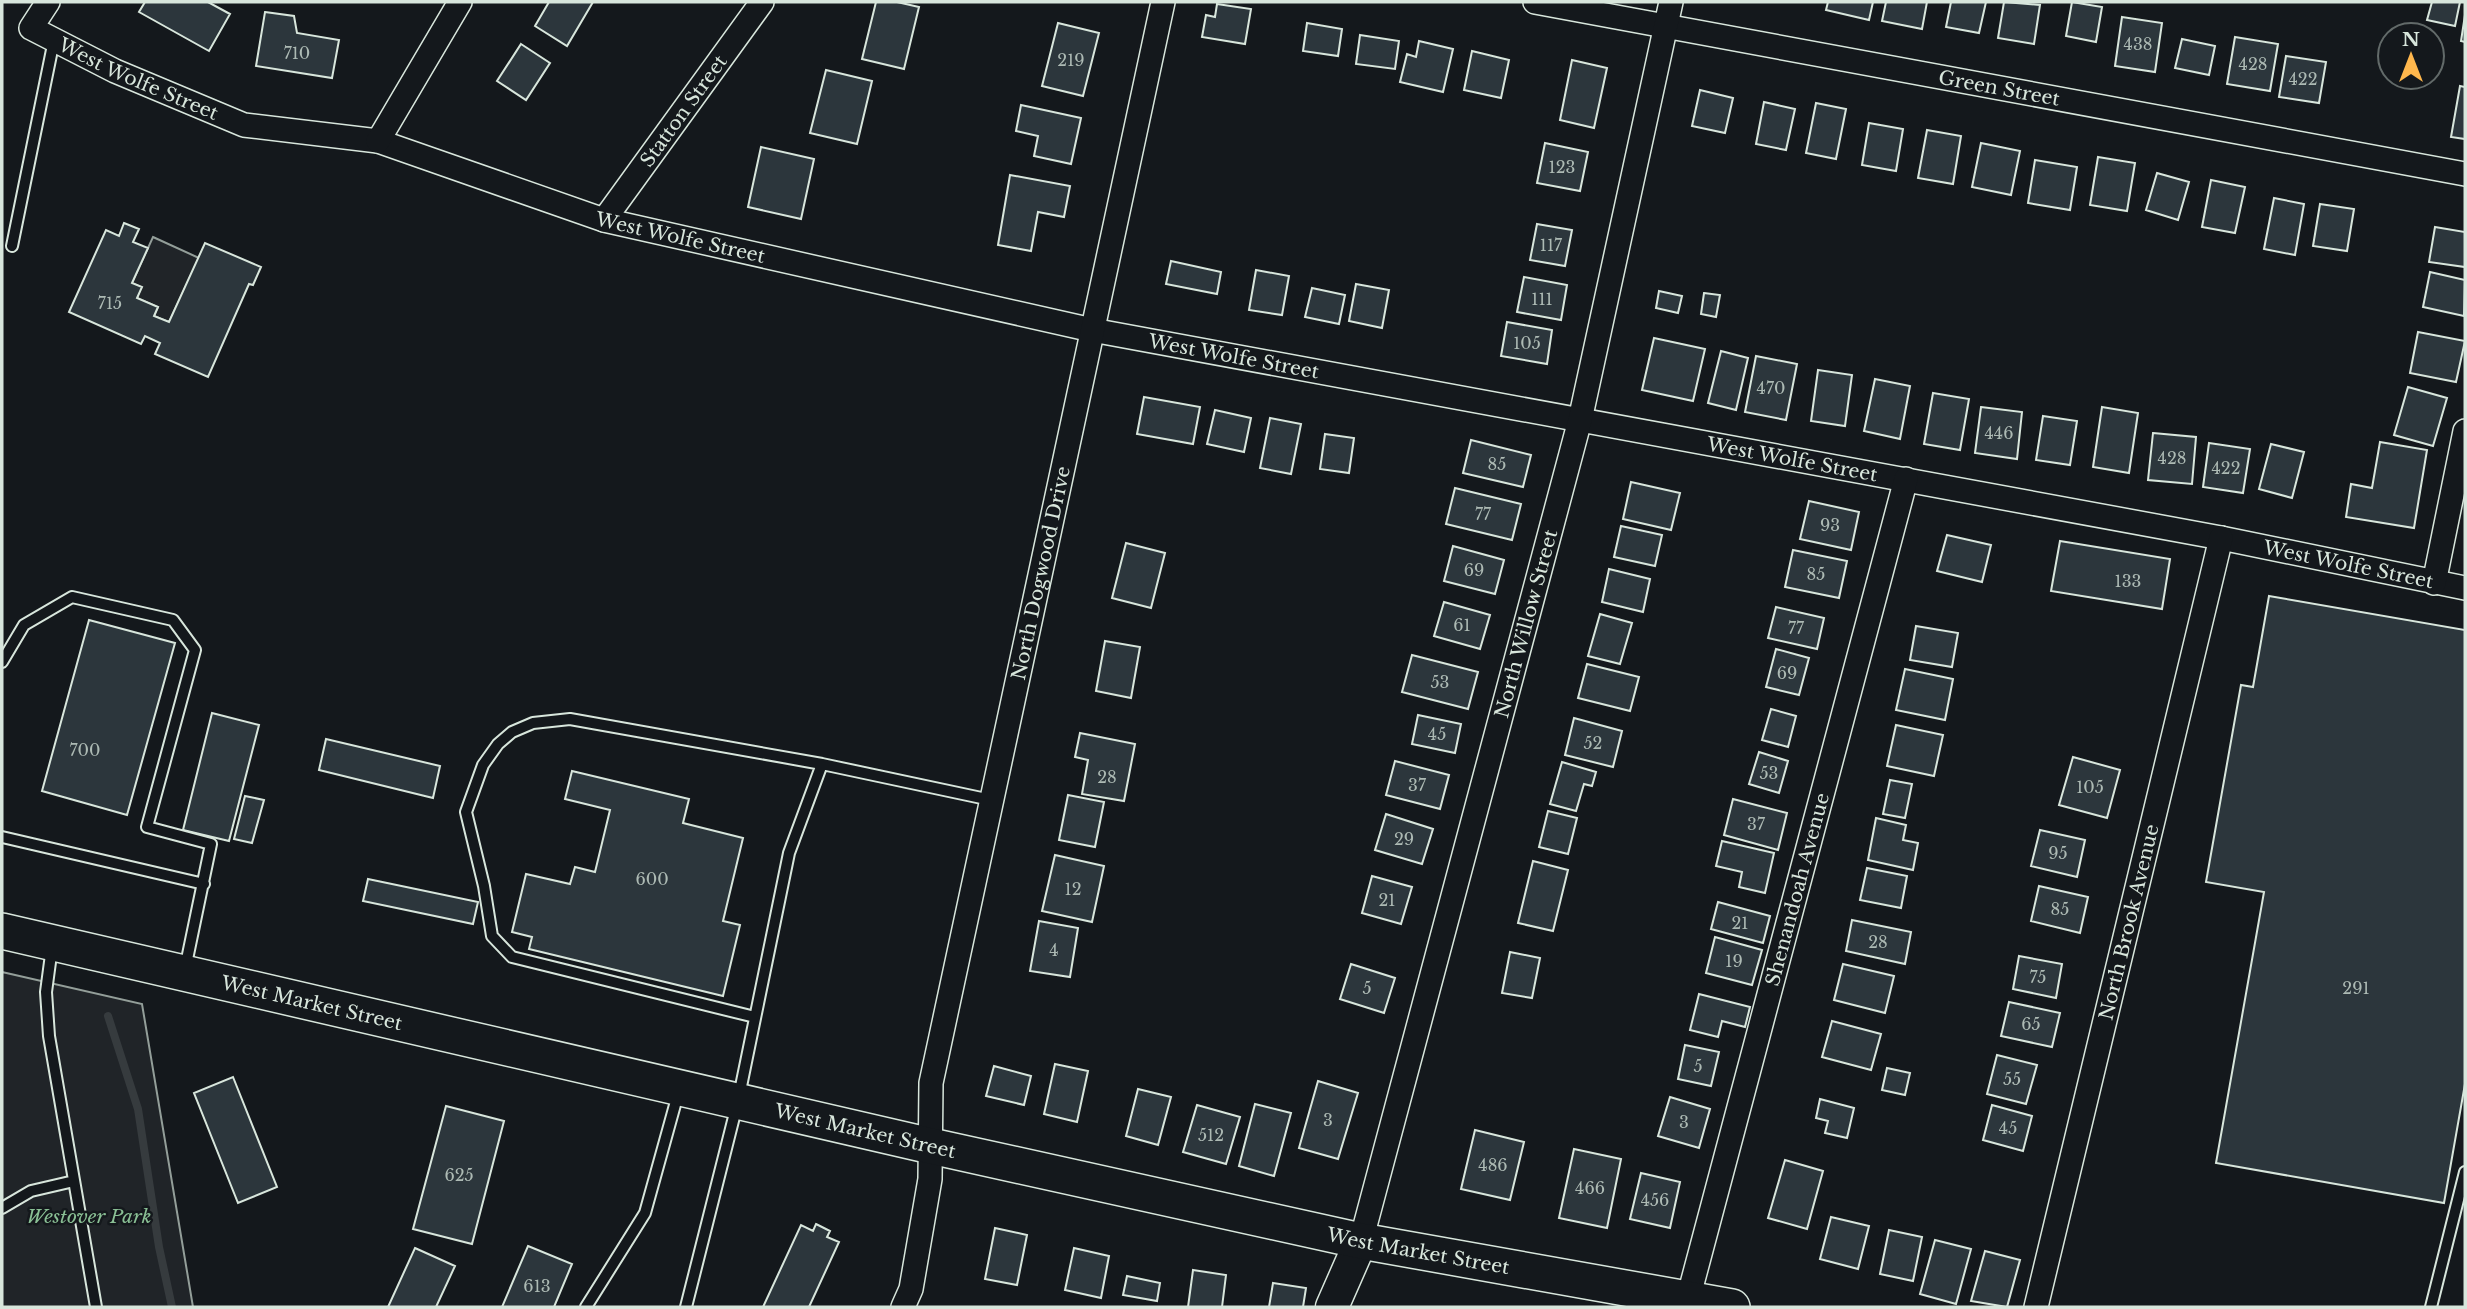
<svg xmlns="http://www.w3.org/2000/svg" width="2467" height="1309" font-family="'Libre Baskerville',serif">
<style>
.green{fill:#202428;stroke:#939e99;stroke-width:2}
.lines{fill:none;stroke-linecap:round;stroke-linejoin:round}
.stream{stroke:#363b3e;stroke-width:8}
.building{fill:#2c363c;stroke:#d8e6dc;stroke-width:2}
.lane-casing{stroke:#d8e6dc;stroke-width:14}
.street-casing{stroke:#d8e6dc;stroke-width:26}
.secondary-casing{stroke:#d8e6dc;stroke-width:35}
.primary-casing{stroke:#d8e6dc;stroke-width:38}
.lane{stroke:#14181c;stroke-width:10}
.street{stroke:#14181c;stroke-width:23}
.secondary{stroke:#14181c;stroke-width:32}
.primary{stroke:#14181c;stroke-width:35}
.labels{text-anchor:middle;stroke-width:5;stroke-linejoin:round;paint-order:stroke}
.number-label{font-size:16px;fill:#adbab4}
.street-label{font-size:19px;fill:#d8e6dc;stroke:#14181c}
.park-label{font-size:19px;font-style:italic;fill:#8ac095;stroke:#14181c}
</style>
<rect width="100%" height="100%" fill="#14181c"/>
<path class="green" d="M 153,237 L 199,258 L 169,322 L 154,316 L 158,307 L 137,298 L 141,287 L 132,283 Z
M 2,972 L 142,1004 L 193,1307 L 2,1307 Z"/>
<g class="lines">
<path class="stream" d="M 108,1016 L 138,1109 L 159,1247 L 172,1307"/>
</g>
<path class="building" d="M 145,2 L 208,2 L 230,14 L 209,51 L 139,12 Z
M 549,2 L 593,2 L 567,46 L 535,26 Z
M 876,2 L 897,2 L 919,7 L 904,69 L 862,59 Z
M 1828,2 L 1873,2 L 1869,20 L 1826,10 Z
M 1886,2 L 1927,2 L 1922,29 L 1882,21 Z
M 1951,2 L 1986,2 L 1979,33 L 1946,27 Z
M 2004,2 L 2040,5 L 2034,44 L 1998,38 Z
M 2072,2 L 2102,7 L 2096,42 L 2066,36 Z
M 2432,2 L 2460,2 L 2455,26 L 2427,20 Z
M 1217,4 L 1251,9 L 1245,44 L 1202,37 L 1206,15 L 1215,17 Z
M 265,12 L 294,16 L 297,33 L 339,40 L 332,78 L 256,66 Z
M 2465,15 L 2465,42 L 2461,41 Z
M 2122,17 L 2162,23 L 2155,72 L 2115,66 Z
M 1058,23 L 1099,33 L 1083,96 L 1042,86 Z
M 1307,23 L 1342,29 L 1338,56 L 1303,51 Z
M 1360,35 L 1399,41 L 1395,69 L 1356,64 Z
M 2235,37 L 2278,44 L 2270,91 L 2227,84 Z
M 2182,39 L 2215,46 L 2209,75 L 2175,68 Z
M 1419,41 L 1453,49 L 1443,92 L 1400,82 L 1407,54 L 1416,57 Z
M 521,44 L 550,63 L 526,100 L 497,81 Z
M 1472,51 L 1509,60 L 1501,98 L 1464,90 Z
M 2286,56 L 2326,62 L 2319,103 L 2279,97 Z
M 1572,60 L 1607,68 L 1594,128 L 1560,120 Z
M 826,70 L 872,81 L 857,144 L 810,133 Z
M 2460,86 L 2465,87 L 2465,139 L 2451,137 Z
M 1700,90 L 1733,98 L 1725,133 L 1692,126 Z
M 1764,102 L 1795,109 L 1786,150 L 1756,144 Z
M 1816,103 L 1846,109 L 1836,159 L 1806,153 Z
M 1021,105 L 1081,118 L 1071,164 L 1034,156 L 1038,136 L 1016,131 Z
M 1869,123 L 1903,129 L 1896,171 L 1862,165 Z
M 1927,130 L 1961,136 L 1953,184 L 1918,178 Z
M 1545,143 L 1588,152 L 1580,191 L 1537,183 Z
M 1981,143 L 2020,151 L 2011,195 L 1972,187 Z
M 761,147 L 814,159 L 801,219 L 748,207 Z
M 2098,157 L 2135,163 L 2127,211 L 2090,205 Z
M 2035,160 L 2077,167 L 2070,210 L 2028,203 Z
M 2157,173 L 2189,182 L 2178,220 L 2146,210 Z
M 1010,175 L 1070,186 L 1064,217 L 1038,212 L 1031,251 L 998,245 Z
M 2211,180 L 2245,187 L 2235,233 L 2202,227 Z
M 2274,198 L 2304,204 L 2295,255 L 2264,249 Z
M 2320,204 L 2354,209 L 2347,251 L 2313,246 Z
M 124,223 L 139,229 L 133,242 L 148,248 L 132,283 L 142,287 L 137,298 L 158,307 L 154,316 L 169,322 L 205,243 L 261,267 L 253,285 L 249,284 L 208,377 L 155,354 L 160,343 L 145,336 L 141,344 L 69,312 L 106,230 L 119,236 Z
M 1537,224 L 1572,230 L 1565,266 L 1530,260 Z
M 2435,227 L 2465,232 L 2465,267 L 2429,262 Z
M 1171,261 L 1221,272 L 1217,294 L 1166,284 Z
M 1256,270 L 1289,276 L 1282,315 L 1249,310 Z
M 2430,272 L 2465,280 L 2464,316 L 2423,307 Z
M 1524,277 L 1567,285 L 1561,320 L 1517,312 Z
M 1356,284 L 1389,290 L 1382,328 L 1349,321 Z
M 1312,288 L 1345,295 L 1339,324 L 1305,317 Z
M 1659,291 L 1682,296 L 1678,313 L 1656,308 Z
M 1704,293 L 1720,295 L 1716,317 L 1701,314 Z
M 1507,322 L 1552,330 L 1547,364 L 1501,356 Z
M 2418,332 L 2465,341 L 2456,382 L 2410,373 Z
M 1654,338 L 1705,349 L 1693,401 L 1642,390 Z
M 1721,351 L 1748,358 L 1736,410 L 1708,403 Z
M 1756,356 L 1797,364 L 1786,420 L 1745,412 Z
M 1818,370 L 1852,375 L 1845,426 L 1811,421 Z
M 1875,379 L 1910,386 L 1900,439 L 1864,431 Z
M 2408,387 L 2447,398 L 2433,446 L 2394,435 Z
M 1933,393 L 1969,399 L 1960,450 L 1924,444 Z
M 1144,397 L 1200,407 L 1193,444 L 1137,434 Z
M 1981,407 L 2022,412 L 2017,459 L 1975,453 Z
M 2102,407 L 2138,413 L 2129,473 L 2093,467 Z
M 1215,410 L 1251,418 L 1244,452 L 1207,444 Z
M 2043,416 L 2077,421 L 2070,465 L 2036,460 Z
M 1270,418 L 1301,424 L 1291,474 L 1260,468 Z
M 2153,433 L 2196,437 L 2192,484 L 2148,480 Z
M 1325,434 L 1354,438 L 1349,473 L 1320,469 Z
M 1471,440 L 1531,455 L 1523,487 L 1463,473 Z
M 2380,442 L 2427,450 L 2414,528 L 2346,517 L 2351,484 L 2372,488 Z
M 2209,443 L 2250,449 L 2243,493 L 2203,487 Z
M 2271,444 L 2304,452 L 2292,498 L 2259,489 Z
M 1631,482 L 1680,493 L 1671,530 L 1623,519 Z
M 1455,488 L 1521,504 L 1512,540 L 1446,524 Z
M 1809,501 L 1859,512 L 1851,550 L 1800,539 Z
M 1621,526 L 1662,535 L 1655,566 L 1614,557 Z
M 1947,535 L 1991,545 L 1982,582 L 1937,571 Z
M 2060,541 L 2170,559 L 2162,609 L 2051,591 Z
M 1126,543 L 1165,553 L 1151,608 L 1112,598 Z
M 1453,546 L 1504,560 L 1495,594 L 1444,581 Z
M 1793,550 L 1847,561 L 1839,598 L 1785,587 Z
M 1609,569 L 1650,579 L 1643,612 L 1602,602 Z
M 2269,596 L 2465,630 L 2465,1084 L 2444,1203 L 2216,1163 L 2264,892 L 2206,882 L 2241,685 L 2253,687 Z
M 1444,602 L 1490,615 L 1480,649 L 1434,636 Z
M 1776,607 L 1824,618 L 1817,649 L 1768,638 Z
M 1600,614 L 1632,623 L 1620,664 L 1588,656 Z
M 89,620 L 175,643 L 127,815 L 42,791 Z
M 1916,626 L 1958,633 L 1952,667 L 1910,660 Z
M 1105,641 L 1140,647 L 1131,698 L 1096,691 Z
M 1776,649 L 1809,658 L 1799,695 L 1766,687 Z
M 1412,655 L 1478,672 L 1468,709 L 1402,692 Z
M 1587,664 L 1639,677 L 1630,711 L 1578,698 Z
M 1905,669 L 1953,679 L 1945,720 L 1896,710 Z
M 1771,709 L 1796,716 L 1788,747 L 1762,740 Z
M 212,713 L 259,725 L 229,841 L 183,830 Z
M 1418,715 L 1461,724 L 1455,753 L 1412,744 Z
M 1574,718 L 1622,731 L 1613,767 L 1565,755 Z
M 1896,725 L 1943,735 L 1934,776 L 1887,766 Z
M 1080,733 L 1135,744 L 1124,801 L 1082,794 L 1088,760 L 1075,757 Z
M 326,739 L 440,766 L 433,798 L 319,770 Z
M 1759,752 L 1788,761 L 1779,793 L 1749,784 Z
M 2073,757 L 2120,770 L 2107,818 L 2059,805 Z
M 1395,761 L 1449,775 L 1440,809 L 1386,795 Z
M 1562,762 L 1596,772 L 1592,786 L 1584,784 L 1576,811 L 1550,804 Z
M 572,771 L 689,799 L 683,823 L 743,838 L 723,921 L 740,925 L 723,996 L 529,949 L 532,937 L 512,932 L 526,874 L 570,884 L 575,867 L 595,872 L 610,810 L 565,799 Z
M 1890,780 L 1912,784 L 1905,818 L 1883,814 Z
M 1068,795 L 1104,802 L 1095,847 L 1059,840 Z
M 245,796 L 264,800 L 252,843 L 234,839 Z
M 1733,799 L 1787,813 L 1778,850 L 1724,835 Z
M 1548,811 L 1577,818 L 1568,854 L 1539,847 Z
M 1386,814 L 1433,829 L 1422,864 L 1375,850 Z
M 1876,818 L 1906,825 L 1903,840 L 1918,843 L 1913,870 L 1868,860 Z
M 2040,830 L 2085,840 L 2077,877 L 2031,866 Z
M 1722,841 L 1774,853 L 1765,893 L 1739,887 L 1742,872 L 1716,866 Z
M 1055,855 L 1104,866 L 1092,922 L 1042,911 Z
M 1533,861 L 1568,870 L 1553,931 L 1518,923 Z
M 1867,868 L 1907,876 L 1901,908 L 1860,900 Z
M 1372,876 L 1412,887 L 1401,924 L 1362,913 Z
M 368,879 L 478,902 L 473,924 L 363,901 Z
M 2039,886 L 2088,897 L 2080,933 L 2031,921 Z
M 1718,902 L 1770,916 L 1763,943 L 1711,929 Z
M 1852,920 L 1911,932 L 1905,964 L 1846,951 Z
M 1039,921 L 1078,928 L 1070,977 L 1030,971 Z
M 1715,937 L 1762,950 L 1752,985 L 1706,973 Z
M 1510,952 L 1540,958 L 1532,998 L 1502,993 Z
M 2019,956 L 2062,964 L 2056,998 L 2013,989 Z
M 1351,964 L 1395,978 L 1384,1013 L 1340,999 Z
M 1843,964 L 1894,976 L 1885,1013 L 1834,1000 Z
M 1699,994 L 1750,1007 L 1745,1027 L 1722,1021 L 1718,1037 L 1690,1030 Z
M 2009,1002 L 2060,1013 L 2052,1047 L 2001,1036 Z
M 1832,1021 L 1881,1034 L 1871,1070 L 1822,1057 Z
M 1685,1045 L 1719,1052 L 1711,1086 L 1678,1079 Z
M 1997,1055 L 2037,1065 L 2026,1104 L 1987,1094 Z
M 1055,1064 L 1088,1071 L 1077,1122 L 1044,1114 Z
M 994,1066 L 1031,1076 L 1024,1105 L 986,1096 Z
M 1887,1068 L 1910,1073 L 1905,1095 L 1882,1090 Z
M 233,1077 L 277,1187 L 238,1203 L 194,1093 Z
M 1318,1081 L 1358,1093 L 1338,1159 L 1299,1148 Z
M 1138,1089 L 1171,1097 L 1158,1145 L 1126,1136 Z
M 1670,1097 L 1710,1109 L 1699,1148 L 1658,1136 Z
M 1820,1099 L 1854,1108 L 1847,1138 L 1825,1133 L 1828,1121 L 1816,1118 Z
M 1255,1104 L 1291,1113 L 1274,1176 L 1239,1166 Z
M 1197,1105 L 1240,1117 L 1226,1164 L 1183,1152 Z
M 1992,1105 L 2032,1116 L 2023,1151 L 1983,1140 Z
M 446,1106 L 504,1121 L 472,1244 L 413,1229 Z
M 1475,1130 L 1524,1142 L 1510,1200 L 1461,1189 Z
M 1574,1149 L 1621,1159 L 1607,1228 L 1559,1218 Z
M 1785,1160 L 1823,1171 L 1807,1229 L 1768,1218 Z
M 1641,1173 L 1680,1182 L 1670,1228 L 1630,1219 Z
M 1831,1217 L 1869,1226 L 1858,1269 L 1820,1259 Z
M 816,1224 L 830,1231 L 827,1237 L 839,1242 L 809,1307 L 763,1307 L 801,1225 L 813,1231 Z
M 995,1228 L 1027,1235 L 1017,1285 L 985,1279 Z
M 1889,1230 L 1922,1237 L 1913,1281 L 1880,1274 Z
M 1935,1240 L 1971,1249 L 1956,1304 L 1920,1294 Z
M 528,1246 L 572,1264 L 554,1307 L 502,1307 Z
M 415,1248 L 455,1266 L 436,1307 L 388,1307 Z
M 1074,1248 L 1109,1256 L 1101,1298 L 1065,1290 Z
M 1985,1251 L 2020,1260 L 2007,1307 L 1971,1301 Z
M 1193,1270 L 1226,1275 L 1222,1307 L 1188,1307 Z
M 1127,1276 L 1160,1283 L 1157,1301 L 1123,1295 Z
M 1273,1283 L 1306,1288 L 1303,1307 L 1269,1307 Z"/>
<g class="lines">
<g class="lane-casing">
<path id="lane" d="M 12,246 L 54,40
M 2,662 L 24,625 L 72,597 L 173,620 L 195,650 L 147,827 L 211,844 L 185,969
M 2,837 L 204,884
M 52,947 L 46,992 L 49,1036 L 96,1307
M 755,1017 L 512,957 L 492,936 L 484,886 L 466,812 L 483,765 L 498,744 L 512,732 L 533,723 L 570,719 L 822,764 L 991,800
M 2,1208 L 31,1191 L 74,1181
M 586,1307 L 645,1213 L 678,1094
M 686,1307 L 738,1101 L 789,853 L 822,764
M 2431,1307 L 2465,1172"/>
</g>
<g class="street-casing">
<g id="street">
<path id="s1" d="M 48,2 L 31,28 L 115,71 L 244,125 L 378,141 L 604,220 L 1092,330 L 2221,538 L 2465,588"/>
<path id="s2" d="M 1535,2 L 2465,174"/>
<path d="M 378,141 L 460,2"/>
<path id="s3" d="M 604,220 L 762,2"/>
<path d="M 2434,583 L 2465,431"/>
<path id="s4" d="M 1361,1241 L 1580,420 L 1671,2"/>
<path id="s5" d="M 1688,1299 L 1906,479"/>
<path id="s6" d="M 903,1307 L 911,1289 L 930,1179 L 931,1083 L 1163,2"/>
<path id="s7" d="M 2036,1307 L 2221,538"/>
</g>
</g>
<g class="secondary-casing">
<path id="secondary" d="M 1332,1307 L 1361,1241"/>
</g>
<g class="primary-casing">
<g id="primary">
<path id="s8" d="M 2,931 L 931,1146 L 1361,1241 L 1732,1307"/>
</g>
</g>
<use href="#lane" class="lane"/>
<use href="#street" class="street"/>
<use href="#secondary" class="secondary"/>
<use href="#primary" class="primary"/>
</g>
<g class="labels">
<g class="number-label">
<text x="2138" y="50">438</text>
<text x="297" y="59">710</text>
<text x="1071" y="66">219</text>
<text x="2253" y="70">428</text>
<text x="2303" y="85">422</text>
<text x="1562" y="173">123</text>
<text x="1551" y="251">117</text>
<text x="1542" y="305">111</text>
<text x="110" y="309">715</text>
<text x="1527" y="349">105</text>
<text x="1771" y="394">470</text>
<text x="1999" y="439">446</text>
<text x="2172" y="464">428</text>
<text x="1497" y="470">85</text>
<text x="2226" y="474">422</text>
<text x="1483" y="520">77</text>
<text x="1830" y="531">93</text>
<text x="1474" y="576">69</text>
<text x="1816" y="580">85</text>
<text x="2128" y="587">133</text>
<text x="1462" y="631">61</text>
<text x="1796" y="634">77</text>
<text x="1787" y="679">69</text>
<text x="1440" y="688">53</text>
<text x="1437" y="740">45</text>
<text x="1593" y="749">52</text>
<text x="85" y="756">700</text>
<text x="1769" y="779">53</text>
<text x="1107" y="783">28</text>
<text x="1417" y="791">37</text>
<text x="2090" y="793">105</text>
<text x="1756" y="830">37</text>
<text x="1404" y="845">29</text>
<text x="2058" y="859">95</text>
<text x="652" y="885">600</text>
<text x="1073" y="895">12</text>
<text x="1387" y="906">21</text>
<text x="2060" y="915">85</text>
<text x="1740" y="929">21</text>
<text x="1878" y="948">28</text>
<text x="1054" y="956">4</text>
<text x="1734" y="967">19</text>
<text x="2038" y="983">75</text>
<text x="1367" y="994">5</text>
<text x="2356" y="994">291</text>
<text x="2031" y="1030">65</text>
<text x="1698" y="1072">5</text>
<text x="2012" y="1085">55</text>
<text x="1328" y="1126">3</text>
<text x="1684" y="1128">3</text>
<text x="2008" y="1134">45</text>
<text x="1211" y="1141">512</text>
<text x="1493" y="1171">486</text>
<text x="459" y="1181">625</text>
<text x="1590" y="1194">466</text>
<text x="1655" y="1206">456</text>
<text x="537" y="1292">613</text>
</g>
<g class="street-label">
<text dy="7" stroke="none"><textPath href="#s1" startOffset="150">West Wolfe Street</textPath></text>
<text dy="7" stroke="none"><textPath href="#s2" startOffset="472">Green Street</textPath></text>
<text dy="7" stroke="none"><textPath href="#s3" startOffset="135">Statton Street</textPath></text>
<text dy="7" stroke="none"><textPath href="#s1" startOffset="718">West Wolfe Street</textPath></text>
<text dy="7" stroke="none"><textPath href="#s1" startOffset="1284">West Wolfe Street</textPath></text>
<text dy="7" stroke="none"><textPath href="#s1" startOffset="1852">West Wolfe Street</textPath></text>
<text dy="7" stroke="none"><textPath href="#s1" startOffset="2418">West Wolfe Street</textPath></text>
<text dy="7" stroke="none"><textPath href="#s6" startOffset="749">North Dogwood Drive</textPath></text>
<text dy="7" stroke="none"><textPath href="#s4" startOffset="639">North Willow Street</textPath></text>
<text dy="7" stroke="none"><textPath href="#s5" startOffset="424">Shenandoah Avenue</textPath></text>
<text dy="7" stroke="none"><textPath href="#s7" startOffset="396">North Brook Avenue</textPath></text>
<text dy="7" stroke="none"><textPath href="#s8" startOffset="318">West Market Street</textPath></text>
<text dy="7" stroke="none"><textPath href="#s8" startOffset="886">West Market Street</textPath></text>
<text dy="7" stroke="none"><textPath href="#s8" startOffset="1452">West Market Street</textPath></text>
</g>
<g class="park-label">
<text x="89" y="1223">Westover Park</text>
</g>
</g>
<rect width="2467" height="1309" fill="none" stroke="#d8e6dc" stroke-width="7"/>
<g transform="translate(2411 56)"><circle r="33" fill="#14181c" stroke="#626a69" stroke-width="2"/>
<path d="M0-5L12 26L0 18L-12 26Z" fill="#ffb74d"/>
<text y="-10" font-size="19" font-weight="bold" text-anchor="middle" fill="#d8e6dc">N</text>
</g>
</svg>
